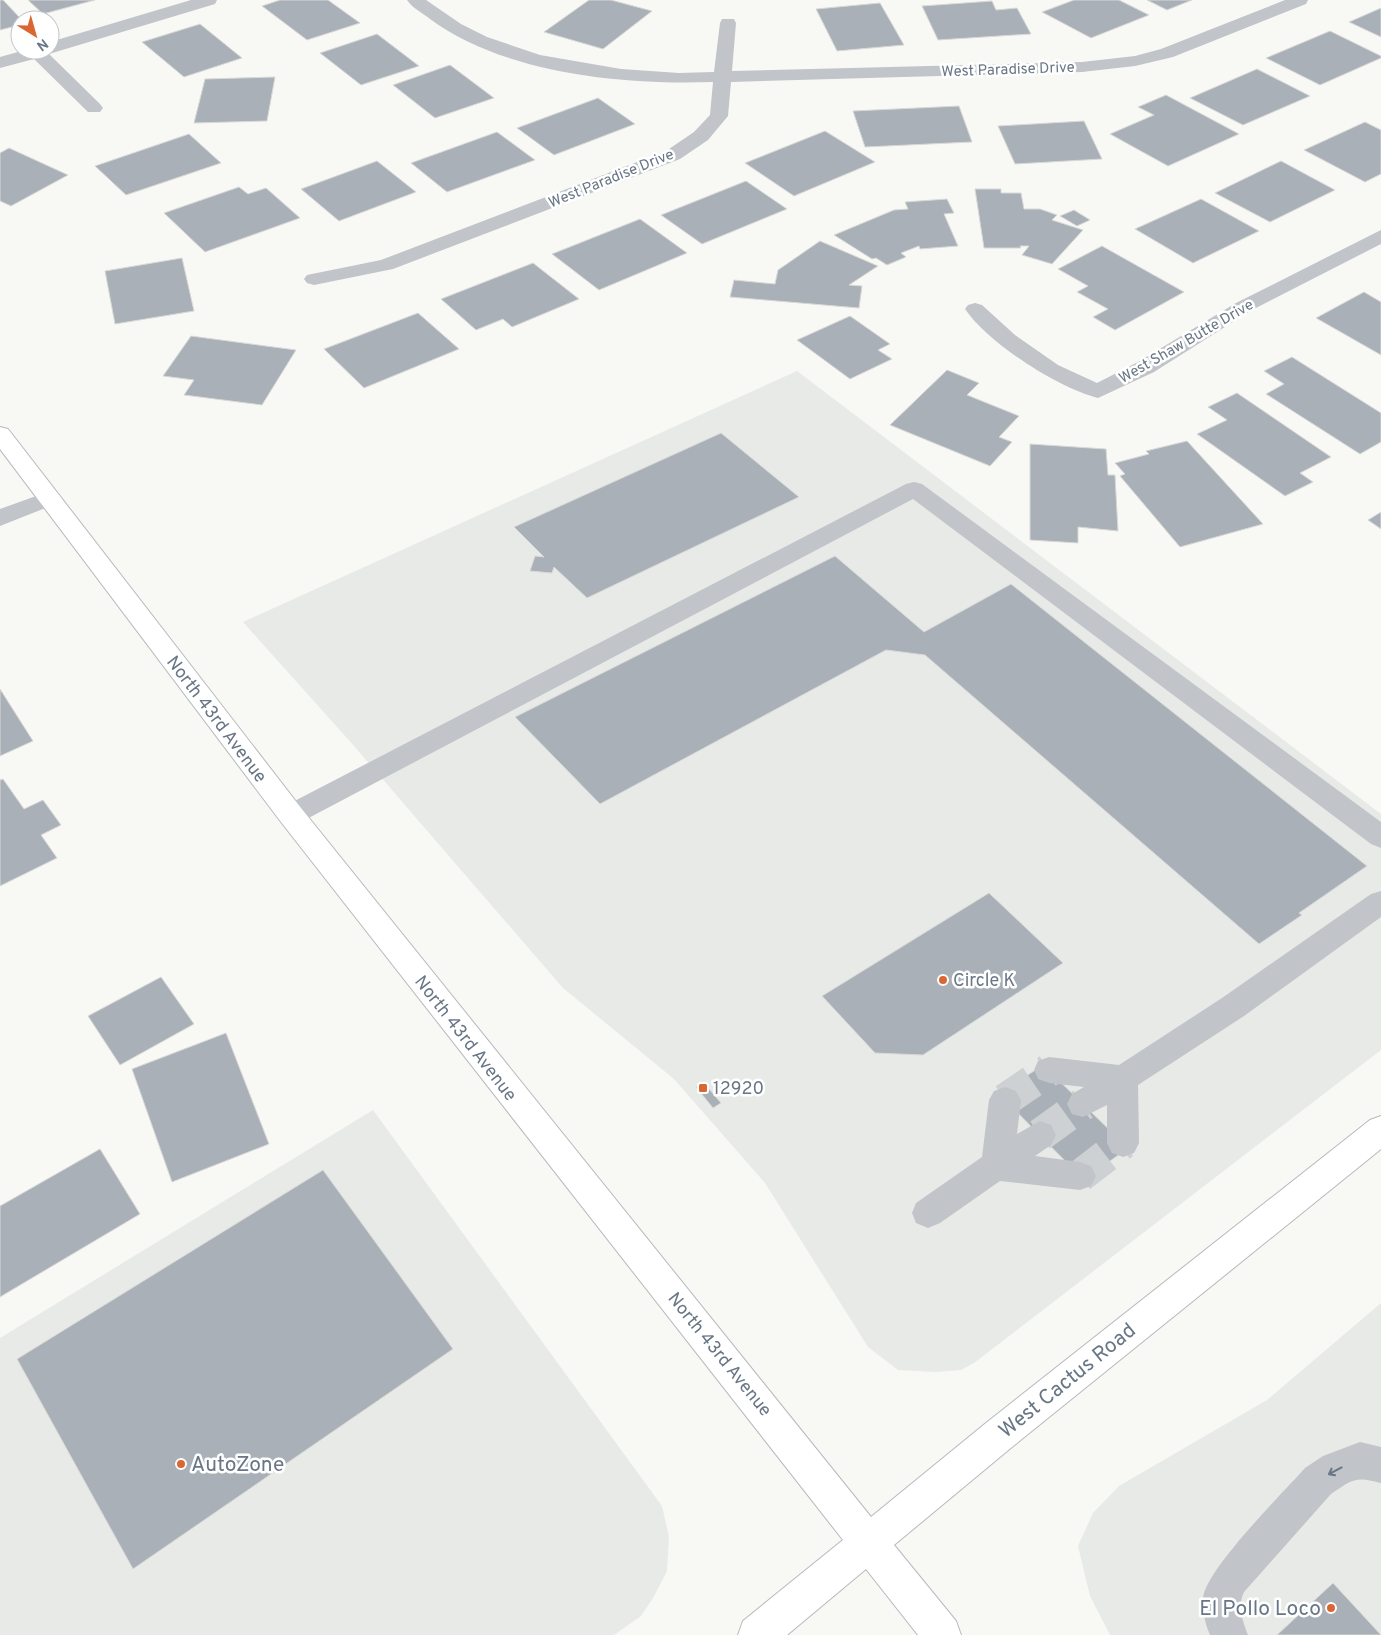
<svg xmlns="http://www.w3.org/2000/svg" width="1381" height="1635" font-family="Overpass,sans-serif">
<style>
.built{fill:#e8eae8}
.building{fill:#aab0b7;stroke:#d9d9d7}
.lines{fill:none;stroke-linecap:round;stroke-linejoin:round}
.minor-tunnel{stroke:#cdd1d3;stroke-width:33;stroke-dasharray:33 17;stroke-linecap:butt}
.major-casing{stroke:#b6babe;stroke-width:2}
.minor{fill:#c1c4c8;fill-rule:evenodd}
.major{fill:#fff;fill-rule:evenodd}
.oneway{stroke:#687685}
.poi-dot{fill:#da6733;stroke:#fff;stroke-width:2}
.labels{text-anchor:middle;stroke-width:5;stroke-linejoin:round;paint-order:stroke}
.far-street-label{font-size:15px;fill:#687685;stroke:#fff}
.street-label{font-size:18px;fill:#687685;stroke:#fff}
.poi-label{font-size:18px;fill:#687685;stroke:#fff;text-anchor:start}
.near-street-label{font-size:21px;fill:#687685;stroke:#fff}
.near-poi-label{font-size:21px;fill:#687685;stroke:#fff;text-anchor:start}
</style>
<rect width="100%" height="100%" fill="#f8f8f5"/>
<path class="built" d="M 797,371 L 1381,814 L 1381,1050 L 974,1363 L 961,1370 L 935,1372 L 898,1370 L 868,1347 L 765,1183 L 674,1079 L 563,988 L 354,746 L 243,622 Z
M 373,1110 L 662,1506 L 669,1537 L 667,1571 L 653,1598 L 641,1616 L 614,1635 L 0,1635 L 0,1338 Z
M 1381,1303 L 1381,1635 L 1110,1635 L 1090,1596 L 1078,1546 L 1093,1513 L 1119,1486 L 1267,1400 Z"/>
<path class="building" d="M 0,0 L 3,0 L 22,20 L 20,20 L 20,25 L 0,30 Z
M 28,0 L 95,0 L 43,14 Z
M 280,0 L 328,0 L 360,23 L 307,40 L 262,6 Z
M 589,0 L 611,0 L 652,11 L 603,49 L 544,32 Z
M 1074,0 L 1119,0 L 1149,15 L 1091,38 L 1042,12 Z
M 1147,0 L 1192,0 L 1167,10 Z
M 992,1 L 996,10 L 1017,8 L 1031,34 L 938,40 L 922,6 Z
M 880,3 L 904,45 L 837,51 L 816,9 Z
M 1381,8 L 1381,37 L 1349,22 Z
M 200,24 L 242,58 L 184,77 L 142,42 Z
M 1330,31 L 1381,56 L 1381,58 L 1320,85 L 1266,58 Z
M 377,34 L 419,66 L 361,85 L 320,53 Z
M 450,65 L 494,98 L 435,118 L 393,85 Z
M 1257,69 L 1310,96 L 1243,125 L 1190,98 Z
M 275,77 L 267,121 L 194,123 L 205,79 Z
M 1166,95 L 1239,134 L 1168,166 L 1110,134 L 1154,115 L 1138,107 Z
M 598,98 L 635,124 L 554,155 L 517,128 Z
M 959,106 L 972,142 L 865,147 L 853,111 Z
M 1084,121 L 1102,159 L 1015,164 L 998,126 Z
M 1365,122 L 1381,130 L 1381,174 L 1365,182 L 1304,150 Z
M 825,131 L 875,162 L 794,196 L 745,163 Z
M 497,132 L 535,160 L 447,192 L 411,163 Z
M 189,134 L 221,163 L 126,195 L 95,166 Z
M 9,148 L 68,175 L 11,206 L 0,201 L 0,153 Z
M 377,161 L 416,192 L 339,221 L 301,189 Z
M 1281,161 L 1335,190 L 1270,222 L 1215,193 Z
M 746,181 L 787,209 L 702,244 L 661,215 Z
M 239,187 L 248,194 L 266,188 L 300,218 L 205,252 L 164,213 Z
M 975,189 L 1001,189 L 1001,193 L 1021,193 L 1024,209 L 1040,209 L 1057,215 L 1052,220 L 1083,230 L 1052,264 L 1022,255 L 1029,246 L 1020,246 L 1021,248 L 984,248 Z
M 947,199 L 954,213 L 944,214 L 958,246 L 920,249 L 919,246 L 901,253 L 906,257 L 887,265 L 876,258 L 872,259 L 834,235 L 894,210 L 908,209 L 905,202 Z
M 1201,199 L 1259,231 L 1193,263 L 1135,229 Z
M 1074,210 L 1090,220 L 1077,226 L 1060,216 Z
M 640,219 L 687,253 L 599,290 L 552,254 Z
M 820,241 L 878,266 L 849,285 L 862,286 L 859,308 L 730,297 L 734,280 L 775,284 L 778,270 Z
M 1102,246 L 1184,292 L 1115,330 L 1093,317 L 1108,309 L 1077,292 L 1088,286 L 1058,269 Z
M 182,258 L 194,311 L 115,324 L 105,271 Z
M 533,263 L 579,299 L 512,327 L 503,319 L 476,330 L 441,299 Z
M 1364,292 L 1381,302 L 1381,355 L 1316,318 Z
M 418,313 L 459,349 L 364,388 L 324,349 Z
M 850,316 L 890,344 L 878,350 L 892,359 L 850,379 L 797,340 Z
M 191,336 L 296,350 L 262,405 L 184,395 L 194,380 L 163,376 Z
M 1292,357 L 1381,413 L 1381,442 L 1360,454 L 1266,394 L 1284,384 L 1264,371 Z
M 947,370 L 979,383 L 967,395 L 1019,416 L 999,437 L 1012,442 L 990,466 L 890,425 Z
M 1237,393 L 1331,457 L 1300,473 L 1313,482 L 1285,496 L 1197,434 L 1227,420 L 1208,407 Z
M 721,433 L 799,497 L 587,598 L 554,567 L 552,573 L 530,571 L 535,556 L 544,557 L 514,527 Z
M 1187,441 L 1263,524 L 1180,547 L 1120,476 L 1125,474 L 1115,463 L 1149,454 L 1146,451 Z
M 1030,444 L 1106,449 L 1108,475 L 1115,475 L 1118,531 L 1078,527 L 1078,543 L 1030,540 Z
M 1381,512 L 1381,529 L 1368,520 Z
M 835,556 L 924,632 L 1011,584 L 1367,866 L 1299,913 L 1302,915 L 1259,944 L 925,655 L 886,650 L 600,804 L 515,717 Z
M 0,689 L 33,741 L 0,756 Z
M 3,779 L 24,809 L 43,800 L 61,825 L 41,835 L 57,858 L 0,886 L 0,780 Z
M 989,893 L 1063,963 L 923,1055 L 875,1053 L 822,996 Z
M 161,977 L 194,1024 L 120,1065 L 88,1016 Z
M 226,1033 L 269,1144 L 172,1182 L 132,1069 Z
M 1043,1065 L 1128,1148 L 1084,1180 L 999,1094 Z
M 704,1083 L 721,1103 L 713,1108 L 696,1087 Z
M 100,1149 L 140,1214 L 0,1297 L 0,1206 Z
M 323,1170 L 453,1349 L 133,1569 L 17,1359 Z
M 1333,1583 L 1381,1635 L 1277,1635 Z"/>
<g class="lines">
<path class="minor-tunnel" d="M 1005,1100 L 1049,1070
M 1040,1135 L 1083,1104
M 1080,1176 L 1123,1143"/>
<g class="major-casing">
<path id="major" d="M 0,427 L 8,429 L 301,808 L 871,1517 L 986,1423 L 1370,1120 L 1381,1116 L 1381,1149 L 1012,1447 L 894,1545 L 956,1621 L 961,1635 L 918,1635 L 866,1569 L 787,1635 L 738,1635 L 743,1621 L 843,1540 L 281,822 L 0,449 Z"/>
</g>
<path class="minor" d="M 191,0 L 217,0 L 215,4 L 49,54 L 100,104 L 103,108 L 100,112 L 88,112 L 34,59 L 0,68 L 0,57 L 25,50 L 50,50 L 50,42 Z
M 407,0 L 426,0 L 461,24 L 487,37 L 540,55 L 621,69 L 679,73 L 714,72 L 720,23 L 722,19 L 734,19 L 736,23 L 732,71 L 1082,62 L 1135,56 L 1161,49 L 1285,0 L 1308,0 L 1306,4 L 1173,57 L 1135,66 L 1082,72 L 731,82 L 728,116 L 708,140 L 680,159 L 393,269 L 314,285 L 307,283 L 304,279 L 307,275 L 381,260 L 666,151 L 694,132 L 710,115 L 713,82 C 623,85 505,74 430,19 C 423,13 412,8 407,0 Z
M 1381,230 L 1381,244 L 1250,311 L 1154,372 L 1098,398 C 1058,388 988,343 965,309 L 968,305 L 975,303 L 982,305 L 1015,335 L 1058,365 L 1097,383 L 1138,362 L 1236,303 Z
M 914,482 L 922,484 L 1381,822 L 1381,848 L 1371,844 L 913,499 L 301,822 L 291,825 L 281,822 L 277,815 L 281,808 L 906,484 Z
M 50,491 L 58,493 L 62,498 L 58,503 L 0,526 L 0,509 Z
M 1381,891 L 1381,917 L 1244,1016 L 1138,1085 L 1139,1143 L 1134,1153 L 1123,1157 L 1112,1153 L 1107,1143 L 1107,1105 L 1083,1117 L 1072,1114 L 1067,1104 L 1072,1094 L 1084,1087 L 1049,1083 L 1038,1079 L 1034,1070 L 1038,1061 L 1049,1057 L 1119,1065 L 1222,998 L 1371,894 Z
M 1005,1087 L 1016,1091 L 1021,1100 L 1017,1134 L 1040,1121 L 1051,1125 L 1056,1135 L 1051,1145 L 1035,1156 L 1080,1162 L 1091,1166 L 1096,1176 L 1091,1186 L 1080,1190 L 1000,1181 L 940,1223 L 928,1228 L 916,1223 L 912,1213 L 916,1203 L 982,1157 L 989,1100 L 994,1091 Z
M 1360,1442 L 1381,1447 L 1381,1483 C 1355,1476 1353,1479 1331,1494 L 1244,1592 C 1237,1606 1243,1622 1248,1635 L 1210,1635 C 1205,1623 1202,1611 1203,1598 C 1206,1569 1283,1493 1305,1468 L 1323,1456 Z"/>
<use href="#major" class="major"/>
</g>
<defs><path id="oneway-shaft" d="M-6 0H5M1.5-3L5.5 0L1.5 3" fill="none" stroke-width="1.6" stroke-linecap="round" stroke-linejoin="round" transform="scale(1.25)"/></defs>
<use class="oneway" href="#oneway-shaft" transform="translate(1335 1471) rotate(152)"/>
<g class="poi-dot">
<circle cx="943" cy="980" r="5"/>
<rect x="698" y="1083" width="10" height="10" rx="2.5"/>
<circle cx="181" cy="1464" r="5"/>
<circle cx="1331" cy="1608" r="5"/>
</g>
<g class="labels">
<g class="far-street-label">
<text transform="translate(1008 69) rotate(-2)" y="5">West Paradise Drive</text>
<text transform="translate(611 178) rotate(-22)" y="5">West Paradise Drive</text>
<text transform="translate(1186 341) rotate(-30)" y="5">West Shaw Butte Drive</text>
</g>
<g class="street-label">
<text transform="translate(217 719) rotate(53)" y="6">North 43rd Avenue</text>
<text transform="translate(466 1038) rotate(52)" y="6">North 43rd Avenue</text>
<text transform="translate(720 1354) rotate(51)" y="6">North 43rd Avenue</text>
</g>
<g class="poi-label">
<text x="953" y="986">Circle K</text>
<text x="713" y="1094">12920</text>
</g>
<g class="near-street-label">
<text transform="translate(1067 1380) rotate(-39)" y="7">West Cactus Road</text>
</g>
<g class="near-poi-label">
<text x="191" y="1471">AutoZone</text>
<text x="1321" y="1615" text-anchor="end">El Pollo Loco</text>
</g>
</g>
<g transform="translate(35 35) rotate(143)"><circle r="24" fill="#ffffff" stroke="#c3c8ce"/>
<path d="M0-4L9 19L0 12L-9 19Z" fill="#da6733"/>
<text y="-8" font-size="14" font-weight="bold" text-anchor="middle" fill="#687685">N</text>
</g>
</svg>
